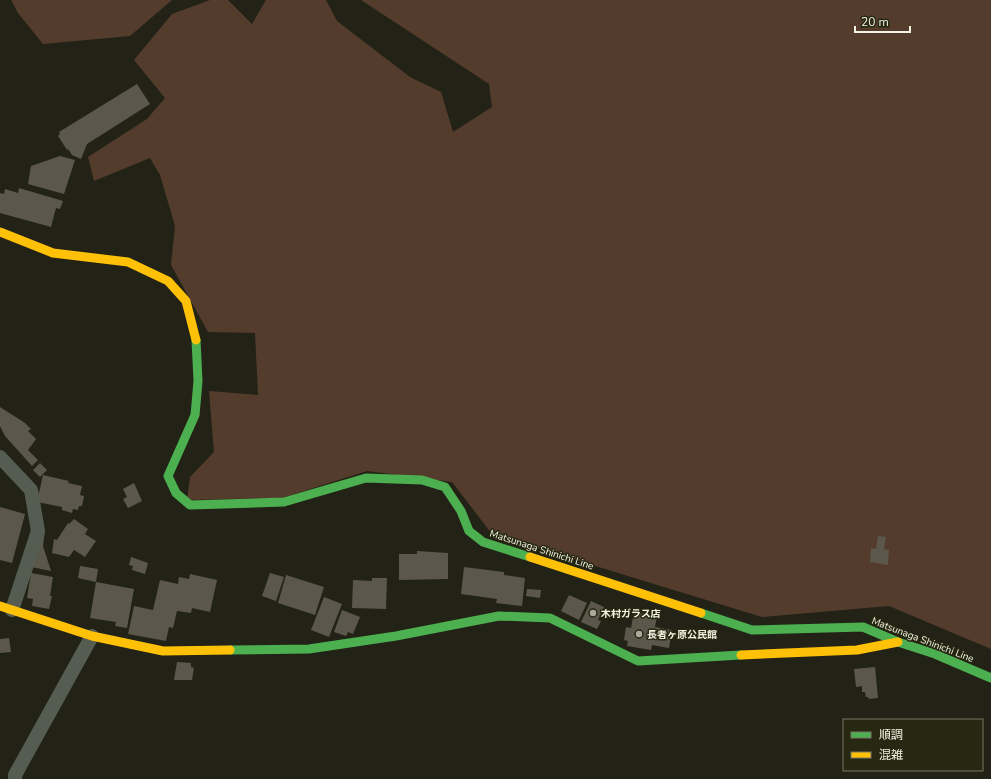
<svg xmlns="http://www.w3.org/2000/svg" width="991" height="779" font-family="'Nunito Sans','Noto Sans JP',sans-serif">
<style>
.green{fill:#543c2d}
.building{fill:#5b574b}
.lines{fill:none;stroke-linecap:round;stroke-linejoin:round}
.street{stroke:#555d52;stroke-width:14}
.fast{stroke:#4caf50;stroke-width:9}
.slow{stroke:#ffc107;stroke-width:9}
.poi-dot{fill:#a9aa9d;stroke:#272811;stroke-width:1.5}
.labels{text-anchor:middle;stroke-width:3;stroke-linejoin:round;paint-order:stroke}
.street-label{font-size:10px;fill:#f2f3e5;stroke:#272811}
.poi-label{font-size:10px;font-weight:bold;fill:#f2f3e5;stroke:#272811;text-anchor:start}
</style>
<rect width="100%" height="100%" fill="#222316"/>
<path class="green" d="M 11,0 L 172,0 L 130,36 L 43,44 L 18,13 Z
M 210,0 L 228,0 L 252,24 L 266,0 L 326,0 L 337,21 L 410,77 L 441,92 L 453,132 L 492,107 L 489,84 L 361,0 L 991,0 L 991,649 L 889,606 L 762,617 L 654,584 L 492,534 L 452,482 L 367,471 L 282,498 L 187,500 L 190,477 L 214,452 L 209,391 L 258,395 L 255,333 L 208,332 L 171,265 L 175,226 L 160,175 L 150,158 L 94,181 L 88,157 L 147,119 L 165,98 L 134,60 L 172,14 Z"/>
<path class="building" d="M 137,84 L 150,104 L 87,144 L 81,159 L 72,155 L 68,149 L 67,150 L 58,136 L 60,134 L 59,132 Z
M 60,156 L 75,160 L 64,194 L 28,184 L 31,166 Z
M 19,188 L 63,201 L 60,209 L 56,208 L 51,227 L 0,213 L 0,193 L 4,194 L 5,189 L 18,193 Z
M 0,407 L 25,423 L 31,429 L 28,431 L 36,439 L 28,450 L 38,460 L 32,466 L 5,436 L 0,426 Z
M 40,463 L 47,470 L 40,477 L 33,470 Z
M 43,475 L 69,481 L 68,483 L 82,486 L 80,495 L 84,496 L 82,506 L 79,506 L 78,510 L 73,509 L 72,513 L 62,510 L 62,507 L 37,502 Z
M 134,483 L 142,501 L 128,508 L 123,499 L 127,497 L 123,489 Z
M 0,507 L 25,514 L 12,563 L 0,560 Z
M 74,519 L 88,529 L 85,534 L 96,541 L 85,557 L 74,550 L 69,557 L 52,553 L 54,539 L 57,540 L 68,523 L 69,524 Z
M 38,528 L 45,530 L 43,546 L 51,571 L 31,567 Z
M 878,536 L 886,537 L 884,549 L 889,550 L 888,565 L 870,562 L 871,548 L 876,549 Z
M 417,551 L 448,553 L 448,579 L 399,580 L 399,554 L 417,554 Z
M 131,557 L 148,563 L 145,574 L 132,570 L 133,566 L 129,565 Z
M 80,566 L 98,569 L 96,582 L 78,578 Z
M 464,567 L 504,572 L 504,575 L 525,578 L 522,606 L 496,603 L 497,599 L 461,594 Z
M 31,573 L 53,577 L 50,596 L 52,596 L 49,609 L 32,606 L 33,599 L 27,598 Z
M 270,573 L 284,577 L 276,601 L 262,596 Z
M 190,574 L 217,580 L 210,612 L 192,608 L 191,613 L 177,611 L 173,628 L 169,627 L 166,641 L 128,634 L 134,606 L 153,610 L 160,580 L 178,584 L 179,577 L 189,579 Z
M 286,575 L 324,587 L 315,615 L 278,603 Z
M 372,578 L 387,578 L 386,609 L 352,608 L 353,580 L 372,581 Z
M 96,582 L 134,589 L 127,628 L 115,626 L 116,622 L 90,618 Z
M 527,589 L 541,590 L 540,598 L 526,596 Z
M 569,595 L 587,603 L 579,620 L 561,611 Z
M 324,597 L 342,604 L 329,637 L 311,630 Z
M 591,601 L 604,607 L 598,620 L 601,621 L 597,629 L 581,622 Z
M 342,610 L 360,617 L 353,634 L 348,632 L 346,636 L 334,632 Z
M 634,612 L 657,616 L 655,627 L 672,630 L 669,648 L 652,645 L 651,650 L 627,646 L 628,641 L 624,640 L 626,627 L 631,628 Z
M 9,638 L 11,652 L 0,653 L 0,639 Z
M 177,662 L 191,663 L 191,667 L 194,668 L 192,680 L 174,680 Z
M 875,667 L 878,698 L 869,699 L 868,697 L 866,697 L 865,692 L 862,692 L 862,686 L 856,687 L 854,669 Z"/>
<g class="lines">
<path class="street" d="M 0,457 L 31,490 L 38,531 L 12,610
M 15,779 L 15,775 L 92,636"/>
<path class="fast" d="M 196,340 L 198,381 L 195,415 L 168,476 L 176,493 L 190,505 L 284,502 L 366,478 L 422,480 L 445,487 L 461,511 L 469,531 L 483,542 L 530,557
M 701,613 L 752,630 L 863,627 L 898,642 L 935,654 L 991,678
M 230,650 L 309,649 L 396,636 L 499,616 L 550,618 L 638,661 L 741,655"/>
<path class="slow" d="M 0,232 L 53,253 L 128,262 L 168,281 L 186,301 L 196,340
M 530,557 L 701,613
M 0,606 L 92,636 L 163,651 L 230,650
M 741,655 L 857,650 L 898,642"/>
</g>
<g class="poi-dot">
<circle cx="593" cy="613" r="4"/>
<circle cx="639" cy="634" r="4"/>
</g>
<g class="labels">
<g class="street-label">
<text transform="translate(542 549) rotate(18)" y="4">Matsunaga Shinichi Line</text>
<text transform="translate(923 639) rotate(21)" y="4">Matsunaga Shinichi Line</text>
</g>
<g class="poi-label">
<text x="601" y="617">木村ガラス店</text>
<text x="647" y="638">長者ヶ原公民館</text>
</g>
</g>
<rect x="843" y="719" width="140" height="52" fill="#272811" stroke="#787966"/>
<rect x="851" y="732" width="20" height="6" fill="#4caf50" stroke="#787966"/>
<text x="879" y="739" font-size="12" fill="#f2f3e5">順調</text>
<rect x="851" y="752" width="20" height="6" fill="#ffc107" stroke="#787966"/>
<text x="879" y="759" font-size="12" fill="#f2f3e5">混雑</text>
<path d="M855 26v6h55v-6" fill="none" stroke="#f2f3e5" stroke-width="2"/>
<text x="861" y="26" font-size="12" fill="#f2f3e5" stroke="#272811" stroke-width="3" paint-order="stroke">20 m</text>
</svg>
